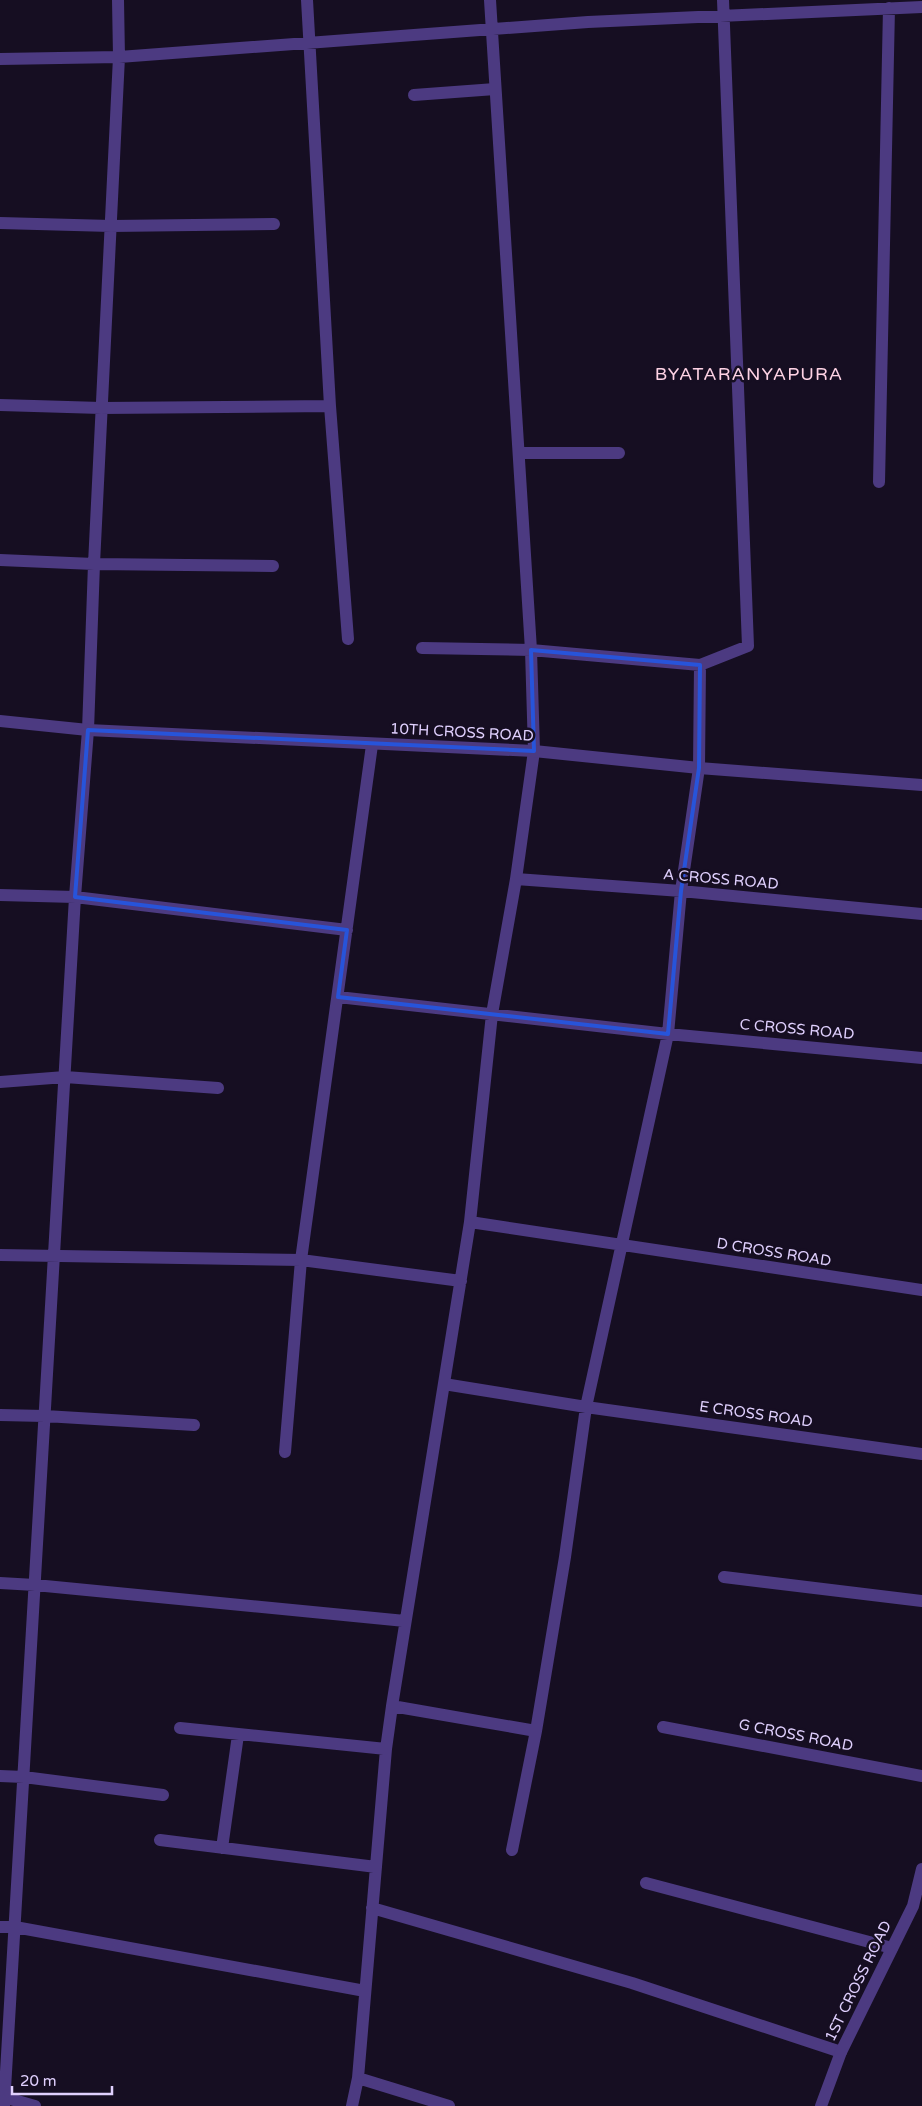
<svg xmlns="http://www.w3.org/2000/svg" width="922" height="2106" font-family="'Varela Round',sans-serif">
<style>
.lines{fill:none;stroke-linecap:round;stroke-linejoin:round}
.service{stroke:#4c3a81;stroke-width:12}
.minor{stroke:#4c3a81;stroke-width:12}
.tertiary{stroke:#4c3a81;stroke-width:12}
.marked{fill:none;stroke:#2754da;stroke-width:4;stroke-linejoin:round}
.labels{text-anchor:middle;stroke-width:5;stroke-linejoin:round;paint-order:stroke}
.street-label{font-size:15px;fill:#e0d0fe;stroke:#160e22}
.quarter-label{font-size:18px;letter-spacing:1px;fill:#fed2e4;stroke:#160e22}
</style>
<rect width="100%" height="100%" fill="#160e22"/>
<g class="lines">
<path class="service" d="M 414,95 L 495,89"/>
<path class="minor" d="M 307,0 L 330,406 L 348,639
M 723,0 L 748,646 L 700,665 L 699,768 L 681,891 L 668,1034 L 586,1407 L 565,1557 L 536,1731 L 392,1706 L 470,1222 L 922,1290
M 0,59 L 119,57 L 588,22 L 922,7
M 0,223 L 111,226 L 274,224
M 0,405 L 101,408 L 330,406
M 519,453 L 619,453
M 879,482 L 889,8
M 0,560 L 94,564 L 273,566
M 422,648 L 531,650 L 700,665
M 516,879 L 681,891 L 922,914
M 0,895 L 75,897 L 347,930
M 338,997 L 668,1034 L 922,1058
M 0,1082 L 65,1077 L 218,1088
M 470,1222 L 492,1014 L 516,879 L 534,751 L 531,650 L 490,0
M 0,1255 L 301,1260 L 461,1281
M 444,1384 L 586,1407 L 922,1454
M 0,1415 L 45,1416 L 194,1425
M 285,1452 L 301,1260 L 372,745
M 724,1577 L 922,1601
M 0,1583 L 35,1585 L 405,1621
M 663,1727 L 922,1776
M 180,1728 L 386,1749
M 0,1776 L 24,1777 L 163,1795
M 160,1840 L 376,1867
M 222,1848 L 238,1735
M 512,1850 L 536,1731
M 646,1883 L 892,1948
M 372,1908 L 632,1983 L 841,2052
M 0,1927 L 15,1927 L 365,1991
M 358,2078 L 386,1749 L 392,1706
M 0,2096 L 35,2106
M 4,2106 L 75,897 L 88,730 L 94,564 L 119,57 L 118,0
M 352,2106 L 358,2078 L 449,2106"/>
<path class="tertiary" d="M 0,721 L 88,730 L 534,751 L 699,768 L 922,785
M 821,2106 L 841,2052 L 913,1906 L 922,1869"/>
</g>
<path class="marked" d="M 531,650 L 700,665 L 699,768 L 681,891 L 668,1034 L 338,997 L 347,930 L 75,897 L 88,730 L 534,751 Z"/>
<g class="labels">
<g class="street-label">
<text transform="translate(462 732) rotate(3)" y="5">10TH CROSS ROAD</text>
<text transform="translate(721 879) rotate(5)" y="5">A CROSS ROAD</text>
<text transform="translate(797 1029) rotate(5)" y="5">C CROSS ROAD</text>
<text transform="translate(774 1252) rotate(9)" y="5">D CROSS ROAD</text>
<text transform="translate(756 1414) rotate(8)" y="5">E CROSS ROAD</text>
<text transform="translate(796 1735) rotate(11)" y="5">G CROSS ROAD</text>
<text transform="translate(858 1981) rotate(-64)" y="5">1ST CROSS ROAD</text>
</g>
<g class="quarter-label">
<text x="749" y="380">BYATARANYAPURA</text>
</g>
</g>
<path d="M12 2086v8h100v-8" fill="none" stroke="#e0d0fe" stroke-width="2.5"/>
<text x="20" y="2086" font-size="15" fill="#e0d0fe" stroke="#160e22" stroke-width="4" paint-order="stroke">20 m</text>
</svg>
